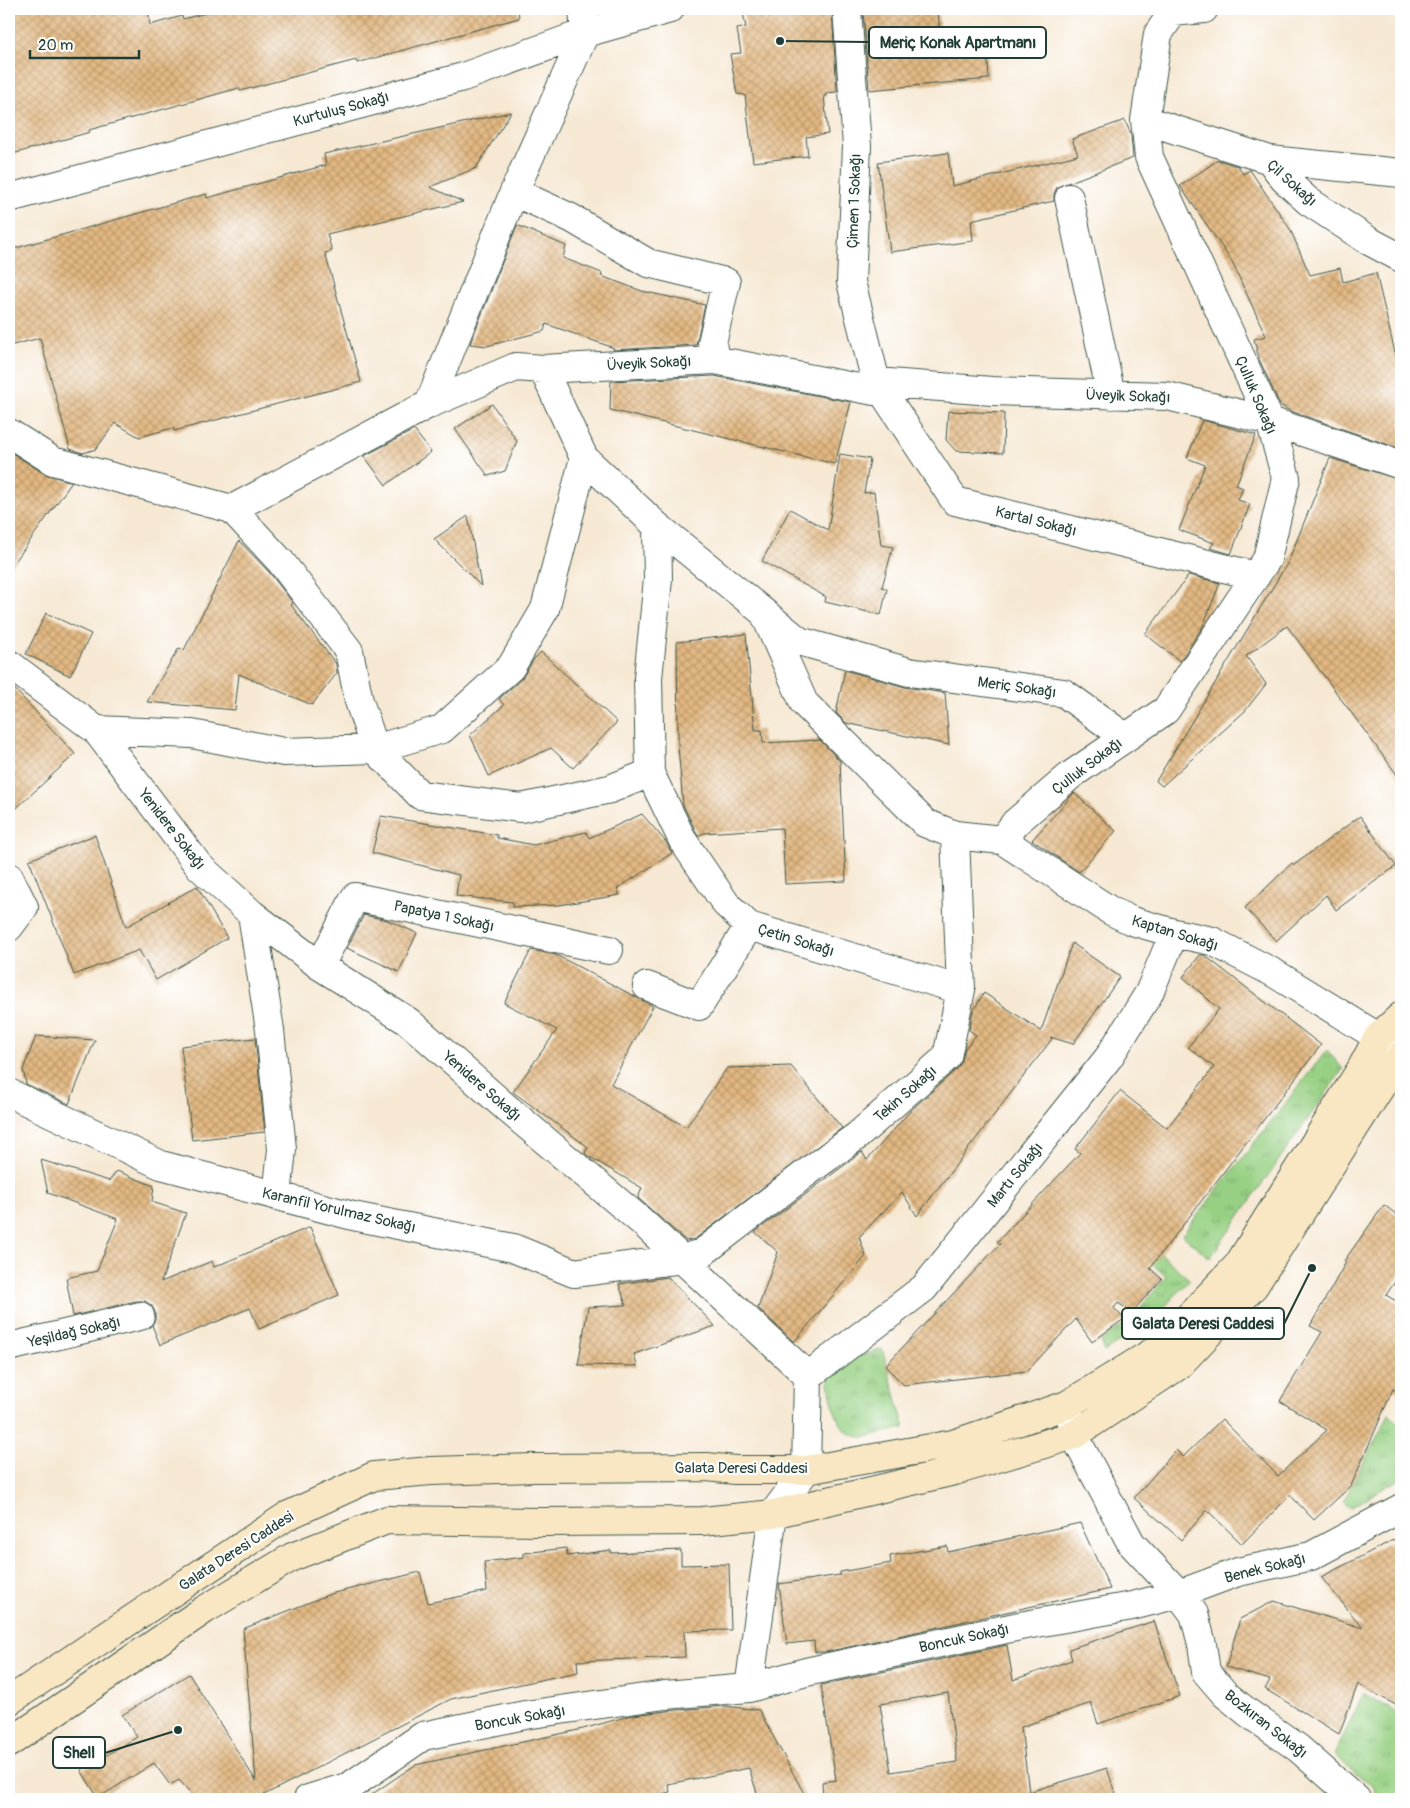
<svg xmlns="http://www.w3.org/2000/svg" width="1410" height="1808" font-family="Pangolin,sans-serif">
<style>
.grass{fill:url(#grass-tufts);stroke:#5b865c}
.building{fill:url(#building-cross-hatch);fill-rule:evenodd}
.lines{fill:none;stroke-linecap:round;stroke-linejoin:round}
.minor-casing{stroke:#3f574c;stroke-width:30}
.secondary-casing{stroke:#3f574c;stroke-width:30}
.minor{stroke:#fff;stroke-width:28}
.secondary{stroke:#f9e7c3;stroke-width:28}
.labels{text-anchor:middle;stroke-width:4.5;stroke-linejoin:round;paint-order:stroke}
.street-label{font-size:15px;fill:#1f3d34;stroke:#fff}
.leader{fill:none;stroke:#1f3d34;stroke-width:2}
.callout-dot{fill:#1f3d34;stroke:#fff;stroke-width:2}
.callout{fill:#fff;stroke:#1f3d34;stroke-width:2}
.callout-label{font-size:16px;text-anchor:middle;font-weight:bold;fill:#1f3d34}
</style>
<defs>
<pattern id="grass-tufts" width="24" height="20" patternUnits="userSpaceOnUse" patternTransform="scale(1.25)"><rect width="24" height="20" fill="#97d083"/><path d="M3 7l-1-3M5 7V3M7 7l1-3M15 17l-1-3M17 17v-4M19 17l1-3" fill="none" stroke="#7baa6c"/></pattern>
<pattern id="building-cross-hatch" width="8" height="8" patternUnits="userSpaceOnUse" patternTransform="scale(1.25)"><rect width="8" height="8" fill="#e3b882"/><path d="M0 0l8 8M0 8l8-8" fill="none" stroke="#b7976b"/></pattern>
</defs>
<rect width="100%" height="100%" fill="#fff"/>
<filter id="ink" filterUnits="userSpaceOnUse"><feTurbulence type="fractalNoise" baseFrequency=".02" numOctaves="2"/><feDisplacementMap in="SourceGraphic" scale="10" xChannelSelector="R" yChannelSelector="G"/><feConvolveMatrix kernelMatrix="1 2 1 2 8 2 1 2 1" color-interpolation-filters="sRGB"/></filter>
<filter id="wash" filterUnits="userSpaceOnUse"><feTurbulence type="fractalNoise" baseFrequency=".0096" numOctaves="4" result="noise"/><feDisplacementMap in="SourceGraphic" scale="20" xChannelSelector="R" yChannelSelector="G"/><feGaussianBlur stdDeviation="1.12" result="paint"/><feColorMatrix in="noise" values="0 0 0 0 0 0 0 0 0 0 0 0 0 0 0 0 0 1.4 0 .05"/><feComposite in="paint" operator="in"/></filter>
<g filter="url(#wash)">
<rect width="100%" height="100%" fill="#f6e8d3"/>
<path class="grass" d="M 1327,1050 L 1343,1069 L 1210,1258 L 1182,1235 Z
M 1108,1207 L 1190,1280 L 1154,1318 L 1104,1352 L 1100,1341 L 1131,1319 L 1166,1277 L 1101,1213 Z
M 882,1349 L 905,1428 C 891,1430 876,1436 862,1437 C 835,1438 830,1393 828,1374 L 834,1365 Z
M 1389,1414 L 1401,1426 L 1401,1478 L 1350,1508 L 1343,1502 Z
M 1364,1693 L 1401,1715 L 1401,1799 L 1378,1799 L 1372,1786 L 1334,1755 Z"/>
<g id="blocks">
<path class="building" d="M 9,9 L 148,9 L 150,25 L 182,16 L 183,19 L 221,9 L 518,9 L 519,18 L 357,63 L 356,60 L 240,91 L 239,88 L 89,130 L 90,132 L 9,155 Z
M 742,9 L 832,9 L 837,92 L 826,93 L 826,96 L 824,96 L 828,134 L 806,137 L 808,156 L 753,162 L 745,95 L 737,94 L 730,54 L 741,53 L 737,29 L 746,27 Z
M 863,9 L 938,9 L 940,37 L 986,33 L 989,79 L 869,90 Z
M 511,112 L 476,168 L 430,187 L 463,202 L 327,234 L 332,251 L 325,253 L 361,382 L 174,431 L 173,428 L 139,437 L 115,423 L 96,449 L 83,453 L 70,449 L 40,338 L 9,346 L 9,250 L 206,194 L 207,198 L 326,165 L 324,154 Z
M 1125,120 L 1131,135 L 1133,158 L 1057,187 L 1054,194 L 1054,201 L 971,220 L 973,241 L 890,252 L 878,162 L 948,153 L 952,186 L 1078,155 L 1072,139 Z
M 1218,160 L 1238,166 L 1243,174 L 1250,170 L 1290,229 L 1310,275 L 1340,268 L 1343,282 L 1376,273 L 1401,378 L 1401,449 L 1290,411 L 1280,405 L 1259,359 L 1254,339 L 1266,336 L 1231,260 L 1180,186 Z
M 517,225 L 566,246 L 563,258 L 602,273 L 601,276 L 642,291 L 705,305 L 696,345 L 613,350 L 614,348 L 546,324 L 544,331 L 487,346 L 470,344 Z
M 714,376 L 851,402 L 835,464 L 610,410 L 611,381 Z
M 492,404 L 517,441 L 505,471 L 488,476 L 455,429 Z
M 948,411 L 1004,413 L 1003,453 L 956,451 L 946,440 Z
M 1202,420 L 1256,435 L 1236,485 L 1243,488 L 1238,500 L 1250,504 L 1231,554 L 1210,548 L 1214,543 L 1179,530 L 1205,465 L 1187,458 Z
M 414,430 L 431,452 L 386,485 L 364,456 Z
M 9,451 L 45,474 L 72,482 L 9,570 Z
M 840,454 L 870,459 L 864,493 L 874,492 L 881,545 L 893,547 L 882,587 L 887,589 L 881,615 L 825,602 L 826,597 L 762,561 L 790,509 L 828,530 Z
M 1330,458 L 1401,480 L 1401,780 L 1287,626 L 1246,656 L 1266,684 L 1245,711 L 1162,786 L 1156,781 L 1288,562 Z
M 468,516 L 481,586 L 434,539 Z
M 239,541 L 269,572 L 293,603 L 291,605 L 336,664 L 337,673 L 312,705 L 239,674 L 235,710 L 147,702 L 179,648 L 184,650 Z
M 1189,575 L 1220,583 L 1203,626 L 1180,661 L 1145,634 Z
M 46,613 L 91,634 L 70,676 L 26,654 Z
M 746,634 L 755,730 L 762,730 L 763,743 L 820,740 L 840,761 L 846,881 L 785,884 L 782,828 L 704,833 L 698,836 L 683,805 L 678,746 L 677,642 Z
M 541,652 L 617,722 L 573,768 L 551,748 L 489,776 L 470,735 L 504,705 L 499,699 L 522,678 L 534,659 Z
M 845,670 L 905,687 L 945,693 L 949,745 L 846,723 L 836,713 Z
M 9,683 L 75,754 L 9,815 Z
M 1074,793 L 1116,831 L 1079,872 L 1032,840 Z
M 642,814 L 666,842 L 672,853 L 617,889 L 620,895 L 559,905 L 513,907 L 513,902 L 456,896 L 459,875 L 372,853 L 381,816 L 497,835 L 497,838 L 534,845 L 586,832 L 589,838 Z
M 1360,816 L 1396,866 L 1336,910 L 1326,895 L 1276,941 L 1245,908 L 1292,863 L 1294,865 Z
M 95,835 L 126,927 L 197,886 L 227,938 L 156,980 L 139,950 L 74,975 L 29,860 Z
M 364,915 L 387,920 L 417,933 L 399,972 L 347,948 Z
M 1072,943 L 1120,977 L 1073,1044 L 1050,1037 L 1052,1039 L 917,1216 L 902,1192 L 859,1237 L 866,1256 L 794,1342 L 758,1308 L 778,1252 L 755,1232 L 862,1152 L 867,1160 L 912,1109 L 957,1069 L 962,1060 L 965,1048 L 976,1035 L 969,1030 L 973,1011 L 984,993 L 1041,1031 Z
M 531,950 L 556,955 L 653,1006 L 611,1084 L 686,1127 L 727,1068 L 791,1066 L 842,1128 L 695,1239 L 686,1241 L 638,1198 L 642,1188 L 588,1156 L 585,1153 L 588,1147 L 513,1092 L 557,1030 L 504,1003 Z
M 1200,955 L 1204,955 L 1321,1045 L 1150,1268 L 1162,1279 L 1132,1312 L 1118,1303 L 1114,1308 L 1124,1319 L 1092,1342 L 1076,1319 L 1027,1371 L 904,1385 L 885,1366 L 1000,1244 L 997,1242 L 1080,1153 L 1075,1149 L 1120,1091 L 1167,1128 L 1214,1067 L 1188,1047 L 1219,1009 L 1183,977 Z
M 36,1036 L 95,1040 L 69,1104 L 26,1084 L 23,1070 Z
M 255,1038 L 265,1132 L 192,1140 L 181,1046 Z
M 41,1160 L 109,1181 L 117,1171 L 154,1186 L 152,1202 L 186,1213 L 161,1282 L 212,1261 L 214,1267 L 310,1227 L 339,1295 L 259,1329 L 250,1308 L 160,1345 L 152,1325 L 155,1320 L 155,1312 L 152,1306 L 145,1301 L 136,1301 L 73,1316 L 66,1278 L 97,1271 L 118,1219 L 48,1193 Z
M 1384,1205 L 1401,1218 L 1401,1273 L 1386,1295 L 1401,1304 L 1401,1393 L 1393,1389 L 1351,1486 L 1314,1520 L 1290,1495 L 1242,1544 L 1207,1510 L 1181,1540 L 1134,1498 L 1176,1450 L 1183,1457 L 1222,1419 L 1278,1476 L 1327,1430 L 1280,1401 L 1322,1332 L 1310,1326 L 1346,1262 L 1344,1261 Z
M 668,1277 L 715,1326 L 634,1354 L 637,1366 L 578,1365 L 588,1307 L 626,1305 L 619,1284 Z
M 1080,1523 L 1110,1589 L 826,1652 L 815,1652 L 814,1641 L 787,1644 L 779,1584 L 840,1575 L 840,1572 L 891,1563 L 890,1556 L 947,1546 L 948,1552 Z
M 1401,1536 L 1401,1708 L 1358,1684 L 1339,1734 L 1265,1689 L 1270,1680 L 1226,1667 L 1240,1619 L 1274,1601 L 1363,1628 L 1321,1577 Z
M 566,1548 L 567,1556 L 611,1550 L 611,1553 L 681,1550 L 681,1565 L 729,1564 L 731,1630 L 684,1631 L 685,1657 L 577,1661 L 578,1672 L 451,1699 L 264,1795 L 267,1799 L 196,1799 L 179,1780 L 170,1785 L 154,1763 L 98,1798 L 81,1770 L 137,1737 L 122,1715 L 189,1674 L 256,1781 L 243,1629 L 330,1594 L 420,1572 L 428,1603 L 487,1591 L 484,1562 L 524,1557 L 524,1553 Z
M 1154,1621 L 1180,1696 L 1098,1724 L 1091,1703 L 1021,1727 L 1029,1792 L 1107,1768 L 1117,1799 L 823,1799 L 822,1782 L 836,1780 L 821,1685 L 1007,1645 L 1013,1680 L 1072,1660 L 1069,1649 ZM 948,1693 L 957,1762 L 891,1772 L 880,1704 Z
M 725,1706 L 759,1710 L 807,1799 L 759,1799 L 749,1768 L 668,1784 L 670,1792 L 644,1799 L 365,1799 L 415,1765 L 583,1729 L 632,1715 L 667,1711 Z"/>
</g>
</g>
<g filter="url(#ink)">
<use href="#blocks" fill-opacity="0" stroke="#3f574c" stroke-width="1"/>
<g class="lines">
<g class="minor-casing">
<path id="minor" d="M 1145,120 L 1270,160 L 1284,179 L 1308,201 L 1369,241 L 1401,258
M 1270,160 L 1401,173
M 514,192 L 571,218 L 648,263 L 726,282 L 712,343 L 715,360
M 9,198 L 463,77 L 585,33 L 670,9
M 1069,198 L 1111,395
M 543,369 L 584,458 L 657,526
M 876,382 L 992,391 L 1167,396 L 1270,421 L 1401,465
M 876,382 L 955,501 L 1256,576
M 429,404 L 516,367 L 543,369 L 715,360 L 874,391 L 876,382 L 851,282 L 857,146 L 847,9
M 9,433 L 53,461 L 232,509 L 429,404 L 514,192 L 585,33 L 583,9
M 584,458 L 545,609 L 511,667 L 442,729 L 375,749 L 420,795 L 521,808 L 610,789 L 650,773 L 648,678 L 658,579 L 657,526 L 799,641 L 909,672 L 1064,693 L 1125,737
M 766,617 L 804,703 L 925,823 L 955,835 L 1002,840 L 1111,911 L 1132,921 L 1174,933 L 1212,941 L 1274,973 L 1378,1037 L 1401,1055
M 9,664 L 96,730 L 192,734 L 284,752 L 375,749 L 359,701 L 349,651 L 281,562 L 232,509
M 96,730 L 199,866 L 252,914 L 320,966 L 409,1022 L 509,1110 L 641,1221 L 808,1376 L 806,1470 L 773,1514 L 749,1688
M 650,773 L 683,841 L 726,904 L 749,926 L 961,990
M 1002,840 L 1015,823 L 1071,775 L 1166,710 L 1267,559 L 1286,478 L 1270,421 L 1149,157 L 1145,120 L 1158,34 L 1173,12 L 1204,9
M 9,877 L 24,907 L 9,927
M 252,914 L 270,1030 L 282,1149 L 277,1196
M 320,966 L 355,897 L 609,950
M 647,986 L 699,1006 L 749,926
M 9,1093 L 161,1165 L 353,1216 L 513,1248 L 574,1273 L 682,1259 L 702,1253 L 814,1167 L 857,1136 L 947,1057 L 961,990 L 955,835
M 9,1347 L 140,1316
M 808,1376 L 924,1288 L 1109,1057 L 1149,993 L 1174,933
M 1067,1405 L 1074,1435 L 1131,1543 L 1179,1594 L 1194,1614 L 1202,1644 L 1206,1672 L 1225,1694 L 1247,1712 L 1298,1748 L 1356,1799
M 308,1799 L 350,1786 L 423,1736 L 525,1715 L 665,1695 L 749,1688 L 806,1672 L 926,1646 L 1020,1626 L 1132,1606 L 1179,1594 L 1238,1572 L 1311,1556 L 1401,1508"/>
</g>
<g class="secondary-casing">
<path id="secondary" d="M 9,1701 L 287,1516 L 374,1476 L 431,1471 L 533,1468 L 707,1467 L 735,1470 L 806,1470 L 953,1444 L 1067,1405 L 1158,1349 L 1238,1265 L 1361,1069 L 1378,1037 L 1401,1016
M 9,1743 L 204,1610 L 292,1557 L 387,1520 L 540,1522 L 702,1521 L 773,1514 L 955,1471 L 1074,1435 L 1178,1366 L 1254,1286 L 1401,1055"/>
</g>
<use href="#minor" class="minor"/>
<use href="#secondary" class="secondary"/>
</g>
</g>
<g class="labels">
<g class="street-label">
<text transform="translate(341 109) rotate(-15)" y="5">Kurtuluş Sokağı</text>
<text transform="translate(1292 183) rotate(42)" y="5">Çil Sokağı</text>
<text transform="translate(854 201) rotate(-88)" y="5">Çimen 1 Sokağı</text>
<text transform="translate(649 363) rotate(-3)" y="5">Üveyik Sokağı</text>
<text transform="translate(1256 395) rotate(67)" y="5">Çulluk Sokağı</text>
<text transform="translate(1128 396) rotate(2)" y="5">Üveyik Sokağı</text>
<text transform="translate(1036 521) rotate(14)" y="5">Kartal Sokağı</text>
<text transform="translate(1017 687) rotate(8)" y="5">Meriç Sokağı</text>
<text transform="translate(1087 766) rotate(-37)" y="5">Çulluk Sokağı</text>
<text transform="translate(172 829) rotate(52)" y="5">Yenidere Sokağı</text>
<text transform="translate(444 916) rotate(12)" y="5">Papatya 1 Sokağı</text>
<text transform="translate(1175 933) rotate(17)" y="5">Kaptan Sokağı</text>
<text transform="translate(796 940) rotate(17)" y="5">Çetin Sokağı</text>
<text transform="translate(482 1086) rotate(41)" y="5">Yenidere Sokağı</text>
<text transform="translate(905 1094) rotate(-41)" y="5">Tekin Sokağı</text>
<text transform="translate(1015 1175) rotate(-51)" y="5">Martı Sokağı</text>
<text transform="translate(339 1210) rotate(13)" y="5">Karanfil Yorulmaz Sokağı</text>
<text transform="translate(74 1332) rotate(-13)" y="5">Yeşildağ Sokağı</text>
<text x="741" y="1473">Galata Deresi Caddesi</text>
<text transform="translate(236 1551) rotate(-33)" y="5">Galata Deresi Caddesi</text>
<text transform="translate(1265 1568) rotate(-14)" y="5">Benek Sokağı</text>
<text transform="translate(964 1638) rotate(-12)" y="5">Boncuk Sokağı</text>
<text transform="translate(520 1718) rotate(-10)" y="5">Boncuk Sokağı</text>
<text transform="translate(1266 1724) rotate(38)" y="5">Bozkıran Sokağı</text>
</g>
</g>
<path class="leader" d="M780 41L869 42M1312 1268L1284 1324M178 1730L105 1753"/>
<g class="callout-dot">
<circle cx="780" cy="41" r="5"/>
<circle cx="1312" cy="1268" r="5"/>
<circle cx="178" cy="1730" r="5"/>
</g>
<g class="callout">
<rect x="869" y="27" width="177" height="31" rx="5"/>
<rect x="1122" y="1308" width="162" height="31" rx="5"/>
<rect x="53" y="1737" width="52" height="31" rx="5"/>
</g>
<g class="callout-label">
<text x="958" y="48">Meriç Konak Apartmanı</text>
<text x="1203" y="1329">Galata Deresi Caddesi</text>
<text x="79" y="1758">Shell</text>
</g>
<rect width="1410" height="1808" fill="none" stroke="#fff" stroke-width="30"/>
<path d="M30 50v8h109v-8" fill="none" stroke="#1f3d34" stroke-width="2.5"/>
<text x="38" y="50" font-size="15" fill="#1f3d34" stroke="#ffffff" stroke-width="4" paint-order="stroke">20 m</text>
</svg>
